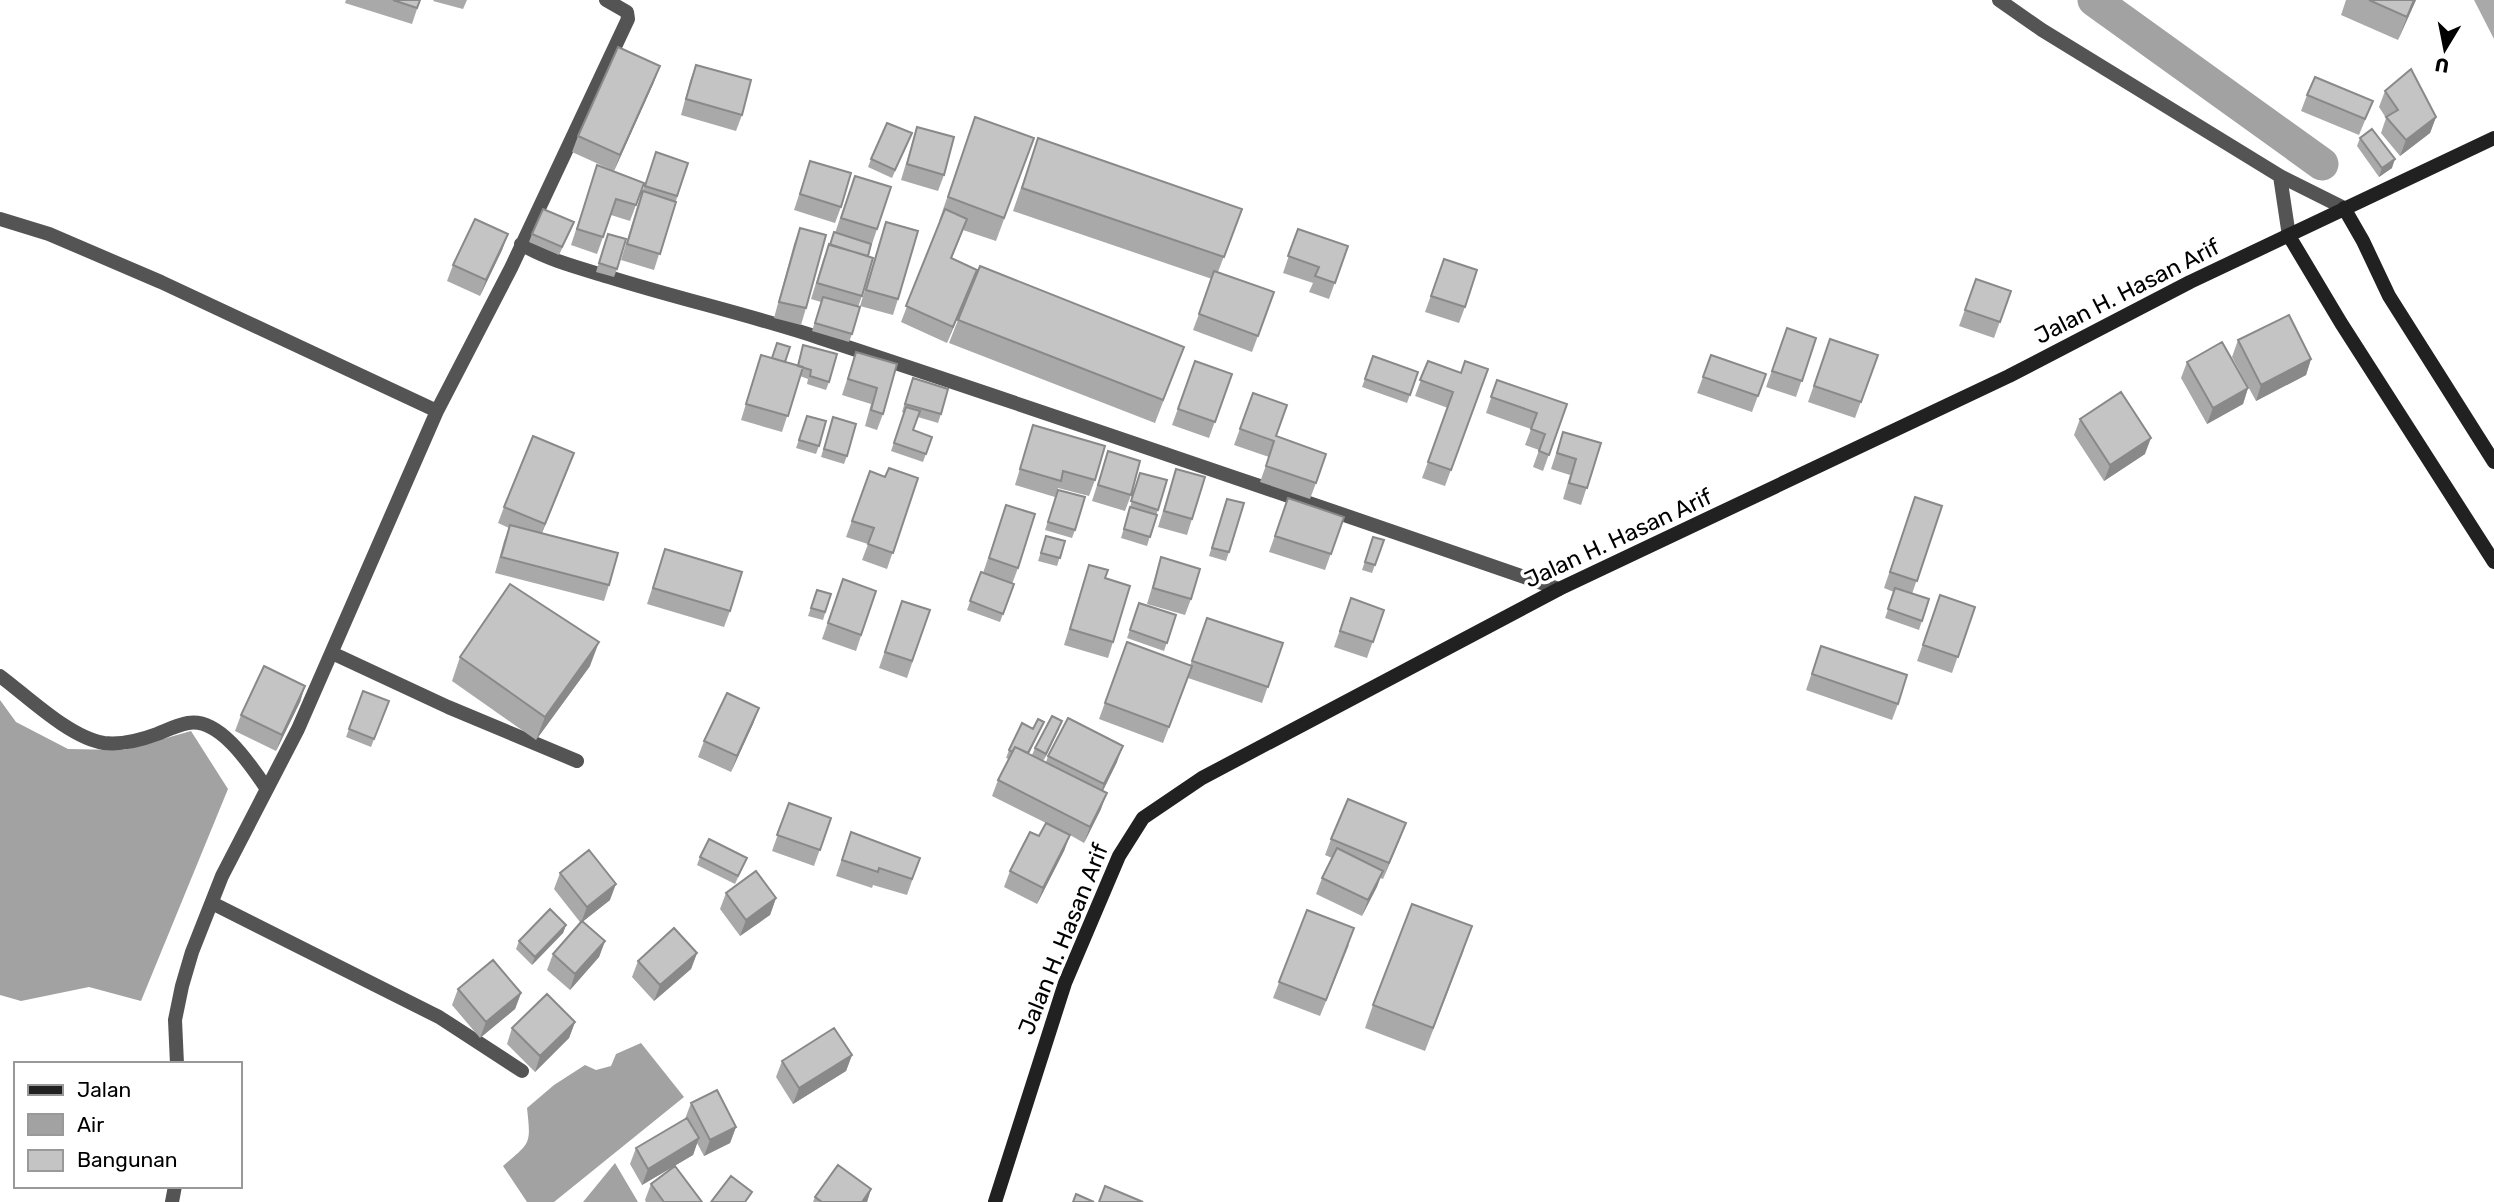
<svg xmlns="http://www.w3.org/2000/svg" width="2494" height="1202" font-family="Rubik,sans-serif">
<style>
.water{fill:#a2a2a2}
.lines{fill:none;stroke-linecap:round;stroke-linejoin:round}
.canal{stroke:#a2a2a2;stroke-width:33}
.street{stroke:#545454;stroke-width:14}
.secondary{stroke:#212121;stroke-width:14}
.wall{fill:#a9a9a9}
.shaded-wall{fill:#898989}
.building{fill:#c4c4c4;stroke:#898989;stroke-width:2}
.labels{text-anchor:middle;stroke-width:7;stroke-linejoin:round;paint-order:stroke}
.street-label{font-size:23px;fill:#000;stroke:#fff}
</style>
<rect width="100%" height="100%" fill="#fff"/>
<path class="water" d="M 0,700 L 16,722 L 68,749 L 124,750 L 191,731 L 228,789 L 141,1001 L 89,987 L 21,1001 L 0,995 Z
M 641,1043 L 684,1097 L 554,1202 L 527,1202 L 503,1166 C 531,1142 531,1145 527,1108 L 554,1085 L 585,1065 L 596,1070 L 611,1066 L 616,1054 Z
M 615,1163 L 638,1202 L 583,1202 Z"/>
<g class="lines">
<path class="canal" d="M 2094,0 L 2322,164"/>
<path class="street" d="M 1999,0 L 2042,30 L 2280,176 L 2344,208
M 2280,176 L 2289,236
M 0,219 L 49,234 L 161,282 L 437,411
M 521,244 C 548,260 579,268 609,277 C 679,299 751,315 820,338 C 1067,419 1313,504 1559,589
M 332,653 L 448,707 L 577,761
M 0,676 C 27,696 70,738 104,743 C 122,745 141,740 157,734 C 167,730 177,725 188,723 C 220,717 251,766 267,789
M 212,903 L 439,1017 L 522,1071
M 177,1064 L 175,1020 L 182,986 L 192,952 L 222,876 L 298,729 L 437,411 L 511,268 L 628,19 L 627,12 L 606,0
M 172,1202 L 175,1186"/>
<path class="secondary" d="M 2344,208 L 2363,241 L 2389,296 L 2494,462
M 2289,236 L 2341,323 L 2494,562
M 995,1202 L 1065,983 L 1119,856 L 1143,818 L 1202,778 L 1559,589 L 2009,376 L 2190,282 L 2494,138"/>
</g>
<path class="wall" d="M 346,0 L 420,0 L 412,24 L 345,3 Z
M 434,0 L 467,0 L 463,9 L 433,1 Z
M 2346,0 L 2416,0 L 2398,40 L 2341,15 Z
M 2474,0 L 2494,0 L 2494,39 Z
M 696,65 L 742,115 L 736,131 L 681,115 L 690,81 Z
M 654,82 L 614,171 L 572,152 L 578,136 Z
M 2385,91 L 2436,117 L 2430,133 L 2400,156 L 2381,133 L 2386,118 L 2379,107 Z
M 2307,95 L 2373,101 L 2359,135 L 2301,111 Z
M 975,117 L 1034,138 L 996,241 L 963,230 L 952,258 L 977,270 L 947,343 L 901,322 L 940,221 L 939,221 Z
M 917,127 L 944,175 L 938,191 L 901,180 Z
M 912,133 L 892,178 L 868,167 L 871,159 Z
M 1038,138 L 1242,209 L 1218,272 L 1274,292 L 1252,352 L 1193,330 L 1212,279 L 1013,211 Z
M 2360,138 L 2392,168 L 2379,177 L 2357,146 Z
M 656,152 L 688,163 L 654,270 L 621,260 L 637,207 Z
M 810,161 L 841,207 L 835,223 L 794,210 Z
M 597,165 L 636,205 L 630,221 L 611,215 L 597,254 L 571,245 Z
M 849,192 L 877,229 L 868,256 L 862,296 L 858,307 L 852,334 L 849,342 L 812,331 L 821,302 L 811,299 L 823,260 L 829,244 L 830,245 L 835,233 Z
M 886,222 L 898,299 L 893,315 L 860,306 Z
M 800,228 L 806,308 L 801,325 L 774,318 L 794,244 Z
M 1298,229 L 1348,246 L 1329,299 L 1309,292 L 1313,283 L 1283,273 Z
M 571,230 L 559,255 L 529,242 L 532,234 Z
M 508,234 L 502,250 L 480,296 L 447,281 L 453,265 Z
M 605,242 L 617,269 L 614,277 L 596,272 Z
M 1444,259 L 1465,307 L 1459,323 L 1425,312 Z
M 1976,279 L 2011,291 L 1994,338 L 1959,326 Z
M 958,320 L 1184,347 L 1155,423 L 949,343 Z
M 1787,328 L 1816,338 L 1796,397 L 1766,387 Z
M 1830,339 L 1878,355 L 1855,418 L 1808,402 Z
M 2238,340 L 2311,359 L 2306,375 L 2256,401 L 2232,357 Z
M 777,343 L 785,362 L 797,366 L 803,345 L 829,382 L 826,390 L 807,384 L 808,379 L 800,376 L 782,432 L 741,420 L 761,355 L 772,358 Z
M 856,352 L 897,364 L 883,414 L 877,430 L 865,426 L 871,404 L 842,395 Z
M 1711,355 L 1766,374 L 1752,412 L 1697,393 Z
M 1373,356 L 1418,372 L 1407,403 L 1362,387 Z
M 1195,361 L 1232,374 L 1209,438 L 1172,425 Z
M 1428,361 L 1461,373 L 1488,369 L 1445,486 L 1422,478 L 1448,408 L 1415,396 Z
M 2187,362 L 2248,388 L 2243,404 L 2207,424 L 2181,378 Z
M 1497,380 L 1567,404 L 1543,471 L 1533,467 L 1539,450 L 1525,445 L 1531,429 L 1486,413 Z
M 910,386 L 941,414 L 938,423 L 918,417 L 913,430 L 932,437 L 923,462 L 891,451 L 904,413 L 902,412 Z
M 1253,393 L 1276,436 L 1316,483 L 1310,499 L 1260,482 L 1269,457 L 1234,445 Z
M 807,416 L 819,446 L 816,454 L 796,448 Z
M 833,417 L 847,456 L 844,464 L 821,457 Z
M 2080,419 L 2145,454 L 2104,481 L 2074,435 Z
M 1033,425 L 1095,480 L 1089,496 L 1058,488 L 1055,497 L 1015,485 Z
M 1563,432 L 1601,443 L 1581,505 L 1563,499 L 1570,475 L 1551,469 Z
M 1108,451 L 1131,495 L 1125,511 L 1092,501 Z
M 574,453 L 542,533 L 609,585 L 604,601 L 495,573 L 504,541 L 509,528 L 498,523 L 504,507 Z
M 1176,469 L 1192,519 L 1187,535 L 1158,527 Z
M 870,471 L 885,477 L 918,478 L 887,569 L 862,560 L 868,544 L 846,537 Z
M 1140,473 L 1167,480 L 1147,546 L 1121,538 Z
M 1058,490 L 1075,530 L 1072,538 L 1045,530 Z
M 1915,497 L 1942,506 L 1912,594 L 1929,599 L 1919,630 L 1885,618 L 1894,592 L 1884,588 Z
M 1288,498 L 1344,517 L 1325,570 L 1269,552 Z
M 1006,505 L 1018,568 L 1012,584 L 1014,584 L 1000,622 L 967,610 L 981,572 L 983,573 Z
M 1224,507 L 1229,552 L 1226,561 L 1209,556 Z
M 1046,536 L 1065,541 L 1057,566 L 1038,561 Z
M 1373,537 L 1384,540 L 1372,573 L 1362,570 Z
M 665,549 L 730,611 L 724,627 L 647,604 Z
M 1161,557 L 1191,599 L 1185,615 L 1147,604 Z
M 1089,565 L 1105,578 L 1113,642 L 1108,658 L 1064,645 Z
M 843,579 L 876,591 L 856,651 L 822,639 Z
M 817,590 L 831,594 L 823,620 L 808,616 Z
M 1940,595 L 1975,607 L 1952,673 L 1917,661 Z
M 1351,598 L 1384,610 L 1367,658 L 1334,647 Z
M 902,601 L 930,610 L 907,678 L 879,668 Z
M 1139,603 L 1176,615 L 1164,651 L 1127,638 Z
M 1207,618 L 1283,643 L 1262,703 L 1188,678 L 1163,743 L 1099,719 L 1127,642 L 1190,666 Z
M 1821,646 L 1898,704 L 1892,720 L 1806,690 Z
M 460,657 L 590,666 L 536,740 L 452,681 Z
M 305,686 L 300,702 L 276,751 L 235,731 L 241,715 Z
M 363,691 L 389,701 L 371,747 L 346,737 Z
M 759,708 L 753,724 L 731,772 L 698,757 L 704,741 Z
M 1044,722 L 1029,754 L 1032,755 L 1035,748 L 1059,729 L 1043,761 L 1046,762 L 1048,756 L 1117,762 L 1103,791 L 1101,809 L 1084,843 L 1070,835 L 1064,851 L 1037,904 L 1004,887 L 1010,871 L 1039,836 L 1046,823 L 992,796 L 998,780 L 1009,759 L 1006,758 L 1009,750 L 1033,729 Z
M 789,803 L 831,818 L 814,866 L 772,851 Z
M 1406,823 L 1383,879 L 1380,878 L 1362,916 L 1316,894 L 1322,878 L 1332,858 L 1325,855 L 1331,839 Z
M 851,832 L 920,858 L 907,895 L 873,885 L 872,888 L 836,876 Z
M 700,857 L 747,858 L 735,884 L 697,865 Z
M 560,873 L 610,900 L 582,922 L 605,941 L 599,957 L 570,990 L 547,970 L 553,954 L 580,922 L 554,889 Z
M 726,893 L 776,898 L 770,915 L 740,936 L 720,909 Z
M 1307,910 L 1349,945 L 1320,1016 L 1273,998 Z
M 566,925 L 563,933 L 532,965 L 516,949 L 519,941 Z
M 1464,950 L 1425,1051 L 1365,1028 L 1373,1005 Z
M 697,953 L 691,969 L 654,1001 L 632,977 L 638,961 Z
M 458,989 L 521,993 L 515,1009 L 480,1038 L 452,1005 Z
M 575,1022 L 569,1038 L 535,1072 L 507,1044 L 512,1028 Z
M 852,1055 L 846,1071 L 793,1104 L 776,1077 L 782,1061 Z
M 691,1103 L 736,1127 L 730,1143 L 704,1156 L 697,1143 L 693,1155 L 642,1185 L 630,1164 L 636,1148 L 685,1119 Z
M 651,1184 L 702,1202 L 646,1202 L 645,1200 Z
M 871,1189 L 867,1202 L 813,1202 L 815,1197 Z"/>
<path class="shaded-wall" d="M 2414,0 L 2416,0 L 2398,40 L 2407,17 Z
M 660,66 L 654,82 L 614,171 L 620,155 Z
M 2436,117 L 2430,133 L 2400,156 L 2406,140 Z
M 2395,159 L 2392,168 L 2379,177 L 2382,168 Z
M 508,234 L 502,250 L 480,296 L 486,280 Z
M 977,270 L 971,286 L 947,343 L 953,327 Z
M 2311,359 L 2306,375 L 2256,401 L 2261,385 Z
M 2248,388 L 2243,404 L 2207,424 L 2213,408 Z
M 2151,438 L 2145,454 L 2104,481 L 2110,465 Z
M 574,453 L 568,469 L 539,540 L 545,524 Z
M 599,642 L 590,666 L 536,740 L 545,717 Z
M 305,686 L 300,702 L 276,751 L 282,735 Z
M 759,708 L 753,724 L 731,772 L 737,756 Z
M 1062,721 L 1059,729 L 1043,762 L 1046,754 Z
M 1123,746 L 1117,762 L 1098,800 L 1104,784 Z
M 1107,793 L 1101,809 L 1084,843 L 1090,827 Z
M 1406,823 L 1400,839 L 1383,879 L 1389,863 Z
M 1070,835 L 1064,851 L 1037,904 L 1043,888 Z
M 1383,871 L 1377,887 L 1362,916 L 1368,900 Z
M 616,884 L 610,900 L 581,923 L 587,907 Z
M 776,898 L 770,915 L 740,936 L 746,920 Z
M 566,925 L 563,933 L 532,965 L 535,957 Z
M 605,941 L 599,957 L 570,990 L 575,974 Z
M 697,953 L 691,969 L 654,1001 L 660,985 Z
M 521,993 L 515,1009 L 480,1038 L 486,1022 Z
M 575,1022 L 569,1038 L 535,1072 L 540,1056 Z
M 852,1055 L 846,1071 L 793,1104 L 799,1088 Z
M 736,1127 L 730,1143 L 704,1156 L 710,1140 Z
M 699,1138 L 693,1155 L 642,1185 L 648,1169 Z
M 871,1189 L 867,1202 L 862,1202 Z"/>
<path class="building" d="M 393,0 L 420,0 L 417,8 Z
M 2369,0 L 2414,0 L 2407,17 Z
M 618,47 L 660,66 L 620,155 L 578,136 Z
M 696,65 L 751,80 L 742,115 L 686,99 Z
M 2411,69 L 2436,117 L 2406,140 L 2386,117 L 2398,110 L 2385,91 Z
M 2315,77 L 2373,101 L 2365,119 L 2307,95 Z
M 975,117 L 1034,138 L 1004,218 L 948,197 Z
M 887,123 L 912,133 L 895,170 L 871,159 Z
M 917,127 L 954,137 L 944,175 L 907,164 Z
M 2372,129 L 2395,159 L 2382,168 L 2360,138 Z
M 1038,138 L 1242,209 L 1224,257 L 1022,188 Z
M 656,152 L 688,163 L 677,196 L 645,186 Z
M 810,161 L 851,173 L 841,207 L 800,194 Z
M 597,165 L 644,183 L 636,205 L 616,199 L 603,237 L 577,229 Z
M 855,176 L 891,187 L 877,229 L 841,218 Z
M 643,191 L 676,202 L 660,254 L 627,244 Z
M 543,209 L 574,222 L 562,247 L 532,234 Z
M 945,209 L 967,219 L 951,258 L 977,270 L 953,327 L 906,306 Z
M 475,219 L 508,234 L 486,280 L 453,265 Z
M 886,222 L 918,231 L 898,299 L 866,290 Z
M 800,228 L 826,235 L 806,308 L 779,302 Z
M 1298,229 L 1348,246 L 1335,283 L 1315,276 L 1319,267 L 1288,256 Z
M 834,232 L 871,244 L 868,256 L 830,245 Z
M 608,234 L 626,239 L 617,269 L 599,263 Z
M 829,244 L 873,258 L 862,296 L 817,283 Z
M 1444,259 L 1477,270 L 1465,307 L 1431,296 Z
M 980,266 L 1184,347 L 1163,400 L 958,320 Z
M 1214,271 L 1274,292 L 1258,336 L 1199,314 Z
M 1976,279 L 2011,291 L 2000,322 L 1965,310 Z
M 823,297 L 860,307 L 852,334 L 815,323 Z
M 2289,315 L 2311,359 L 2261,385 L 2238,340 Z
M 1787,328 L 1816,338 L 1802,381 L 1772,371 Z
M 1830,339 L 1878,355 L 1861,402 L 1814,386 Z
M 2222,342 L 2248,388 L 2213,408 L 2187,362 Z
M 777,343 L 790,347 L 785,362 L 772,358 Z
M 803,345 L 837,354 L 829,382 L 810,376 L 811,370 L 798,366 Z
M 856,352 L 897,364 L 883,414 L 871,410 L 877,388 L 848,379 Z
M 761,355 L 803,367 L 788,416 L 746,404 Z
M 1711,355 L 1766,374 L 1758,396 L 1703,377 Z
M 1373,356 L 1418,372 L 1410,395 L 1365,379 Z
M 1195,361 L 1232,374 L 1215,422 L 1178,409 Z
M 1428,361 L 1461,373 L 1465,361 L 1488,369 L 1451,470 L 1428,462 L 1453,392 L 1420,380 Z
M 913,378 L 948,389 L 941,414 L 905,404 Z
M 1497,380 L 1567,404 L 1549,455 L 1539,451 L 1545,434 L 1531,429 L 1537,413 L 1491,397 Z
M 2121,392 L 2151,438 L 2110,465 L 2080,419 Z
M 1253,393 L 1287,405 L 1276,436 L 1326,454 L 1316,483 L 1266,466 L 1274,441 L 1240,429 Z
M 906,407 L 920,411 L 913,430 L 932,437 L 926,454 L 894,443 Z
M 807,416 L 826,421 L 819,446 L 799,440 Z
M 833,417 L 856,424 L 847,456 L 824,449 Z
M 1033,425 L 1105,446 L 1095,480 L 1063,471 L 1061,481 L 1020,469 Z
M 1563,432 L 1601,443 L 1587,488 L 1569,483 L 1576,459 L 1557,453 Z
M 533,436 L 574,453 L 545,524 L 504,507 Z
M 1108,451 L 1140,461 L 1131,495 L 1098,485 Z
M 889,468 L 918,478 L 893,553 L 868,544 L 874,528 L 852,521 L 870,471 L 885,477 Z
M 1176,469 L 1205,477 L 1192,519 L 1164,511 Z
M 1140,473 L 1167,480 L 1158,510 L 1131,501 Z
M 1058,490 L 1085,497 L 1075,530 L 1048,522 Z
M 1915,497 L 1942,506 L 1917,581 L 1890,572 Z
M 1288,498 L 1344,517 L 1331,554 L 1275,536 Z
M 1227,499 L 1244,503 L 1229,552 L 1212,548 Z
M 1006,505 L 1035,514 L 1018,568 L 989,558 Z
M 1130,507 L 1157,515 L 1150,537 L 1124,529 Z
M 510,525 L 618,553 L 609,585 L 501,557 Z
M 1046,536 L 1065,541 L 1060,558 L 1041,553 Z
M 1373,537 L 1384,540 L 1375,565 L 1365,562 Z
M 665,549 L 742,572 L 730,611 L 653,588 Z
M 1161,557 L 1200,569 L 1191,599 L 1153,588 Z
M 1089,565 L 1108,570 L 1105,578 L 1130,586 L 1113,642 L 1070,629 Z
M 981,572 L 1014,584 L 1003,614 L 970,601 Z
M 843,579 L 876,591 L 861,635 L 828,623 Z
M 510,584 L 599,642 L 545,717 L 460,657 Z
M 1895,588 L 1929,599 L 1922,621 L 1888,609 Z
M 817,590 L 831,594 L 825,612 L 811,608 Z
M 1940,595 L 1975,607 L 1958,657 L 1923,645 Z
M 1351,598 L 1384,610 L 1373,642 L 1340,631 Z
M 902,601 L 930,610 L 912,661 L 885,652 Z
M 1139,603 L 1176,615 L 1167,643 L 1130,630 Z
M 1207,618 L 1283,643 L 1268,687 L 1192,661 Z
M 1127,642 L 1192,666 L 1169,727 L 1105,703 Z
M 1821,646 L 1907,675 L 1898,704 L 1812,674 Z
M 264,666 L 305,686 L 282,735 L 241,715 Z
M 363,691 L 389,701 L 374,739 L 349,729 Z
M 727,693 L 759,708 L 737,756 L 704,741 Z
M 1052,716 L 1062,721 L 1046,754 L 1035,748 Z
M 1068,718 L 1123,746 L 1104,784 L 1048,756 Z
M 1038,719 L 1044,722 L 1028,753 L 1015,747 L 1012,752 L 1009,750 L 1022,723 L 1033,729 Z
M 1015,747 L 1107,793 L 1090,827 L 998,780 Z
M 1348,799 L 1406,823 L 1389,863 L 1331,839 Z
M 789,803 L 831,818 L 820,850 L 777,835 Z
M 1046,823 L 1070,835 L 1043,888 L 1010,871 L 1030,832 L 1039,836 Z
M 851,832 L 920,858 L 912,879 L 879,868 L 878,872 L 842,860 Z
M 709,839 L 747,858 L 738,876 L 700,857 Z
M 1337,848 L 1383,871 L 1368,900 L 1322,878 Z
M 589,850 L 616,884 L 587,907 L 560,873 Z
M 756,871 L 776,898 L 746,920 L 726,893 Z
M 1412,904 L 1472,926 L 1433,1028 L 1373,1005 Z
M 550,909 L 566,925 L 535,957 L 519,941 Z
M 1307,910 L 1354,928 L 1326,1000 L 1279,982 Z
M 582,921 L 605,941 L 575,974 L 553,954 Z
M 674,928 L 697,953 L 660,985 L 638,961 Z
M 493,960 L 521,993 L 486,1022 L 458,989 Z
M 547,994 L 575,1022 L 540,1056 L 512,1028 Z
M 834,1028 L 852,1055 L 799,1088 L 782,1061 Z
M 717,1090 L 736,1127 L 710,1140 L 691,1103 Z
M 687,1118 L 699,1138 L 648,1169 L 636,1148 Z
M 838,1165 L 871,1189 L 862,1202 L 822,1202 L 815,1197 Z
M 675,1166 L 702,1202 L 664,1202 L 651,1184 Z
M 731,1176 L 752,1192 L 745,1202 L 711,1202 Z
M 1105,1186 L 1143,1202 L 1099,1202 Z
M 1076,1194 L 1094,1202 L 1073,1202 Z"/>
<g class="labels">
<g class="street-label">
<text transform="translate(2127 291) rotate(-27)" y="8">Jalan H. Hasan Arif</text>
<text transform="translate(1618 538) rotate(-25)" y="8">Jalan H. Hasan Arif</text>
<text transform="translate(1063 939) rotate(-68)" y="8">Jalan H. Hasan Arif</text>
</g>
</g>
<rect x="14" y="1062" width="228" height="126" fill="#ffffff" stroke="#999999" stroke-width="2"/>
<rect x="28" y="1085" width="35" height="10" fill="#212121" stroke="#999999" stroke-width="2"/>
<text x="77" y="1097" font-size="21" fill="#000000">Jalan</text>
<rect x="28" y="1114" width="35" height="21" fill="#a2a2a2" stroke="#999999" stroke-width="2"/>
<text x="77" y="1132" font-size="21" fill="#000000">Air</text>
<rect x="28" y="1150" width="35" height="21" fill="#c4c4c4" stroke="#999999" stroke-width="2"/>
<text x="77" y="1167" font-size="21" fill="#000000">Bangunan</text>
<g transform="translate(2445 49) rotate(190)" stroke="#ffffff" stroke-width="5" paint-order="stroke">
<path d="M0-5L12 26L0 18L-12 26Z" fill="#000000"/>
<text y="-10" font-size="19" font-weight="bold" text-anchor="middle" fill="#000000">U</text>
</g>
</svg>
